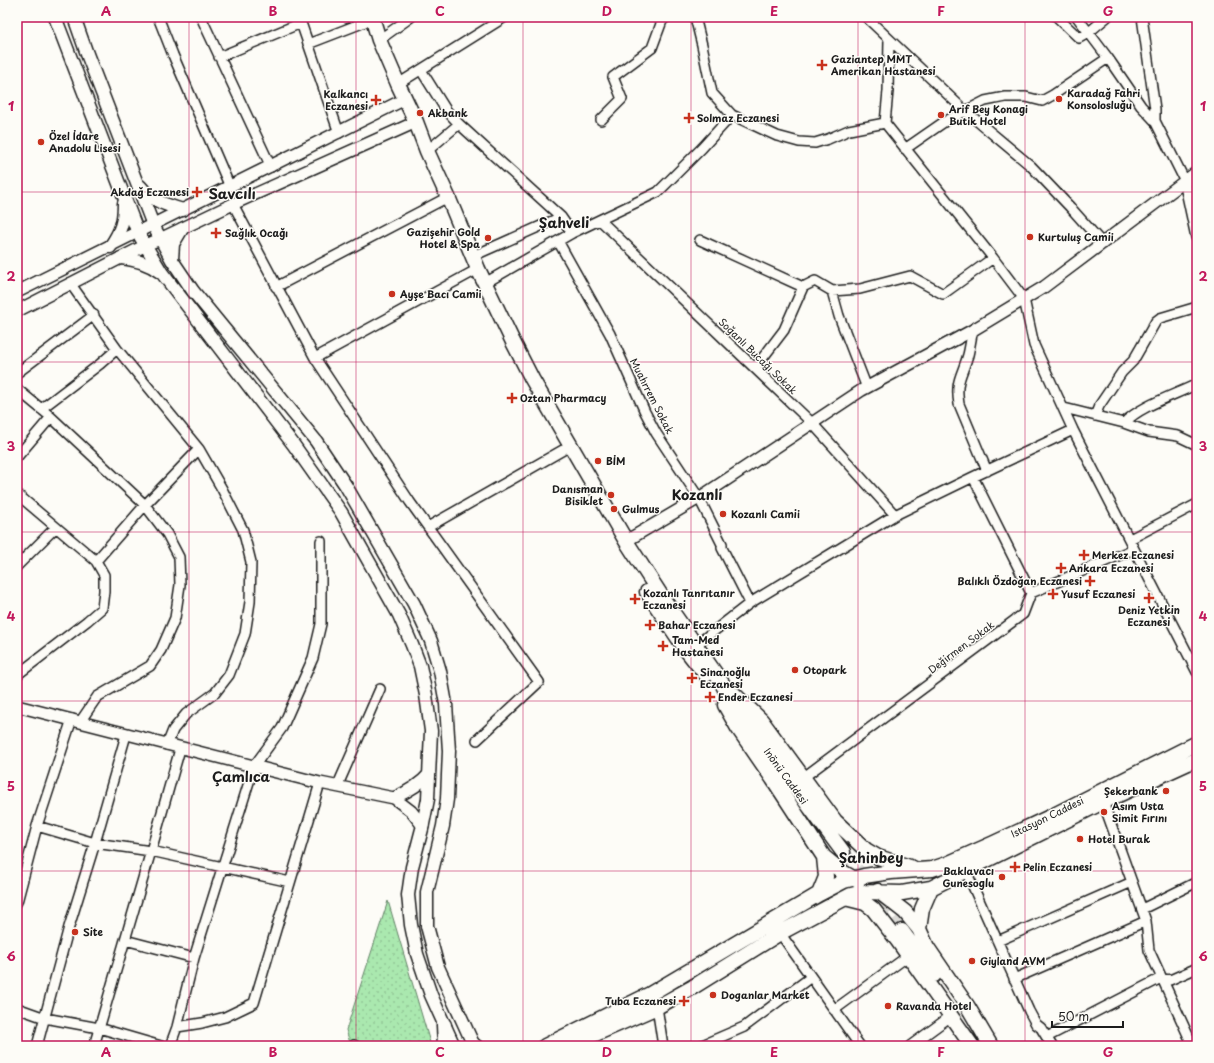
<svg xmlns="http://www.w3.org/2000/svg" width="1214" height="1063" font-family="'Playpen Sans',sans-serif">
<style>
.grass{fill:url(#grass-dots);stroke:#638266}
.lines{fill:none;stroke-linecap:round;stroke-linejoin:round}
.primary-tunnel{stroke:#dbdad6;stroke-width:14;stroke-dasharray:14 7;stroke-linecap:butt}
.minor-casing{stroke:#1c1c1c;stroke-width:12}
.tertiary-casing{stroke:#1c1c1c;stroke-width:14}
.secondary-casing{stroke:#1c1c1c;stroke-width:15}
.primary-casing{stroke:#1c1c1c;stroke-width:17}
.minor{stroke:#fdfcf7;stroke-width:9}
.tertiary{stroke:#fdfcf7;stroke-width:11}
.secondary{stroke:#fdfcf7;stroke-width:12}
.primary{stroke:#fdfcf7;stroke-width:14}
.grid{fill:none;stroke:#c2185b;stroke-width:1;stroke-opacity:0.55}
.poi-dot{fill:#c8321e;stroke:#fdfcf7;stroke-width:1.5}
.labels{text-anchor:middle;stroke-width:3;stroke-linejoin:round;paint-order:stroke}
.poi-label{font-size:10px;font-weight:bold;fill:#1c1c1c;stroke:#fdfcf7;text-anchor:start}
.street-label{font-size:10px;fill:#1c1c1c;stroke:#fdfcf7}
.district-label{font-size:14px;font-weight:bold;fill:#1c1c1c;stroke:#fdfcf7}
.neatline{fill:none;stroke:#c2185b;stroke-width:1.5}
.grid-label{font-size:13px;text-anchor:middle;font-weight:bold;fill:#c2185b}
</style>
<defs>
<pattern id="grass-dots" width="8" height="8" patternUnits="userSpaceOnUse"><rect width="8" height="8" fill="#aae8af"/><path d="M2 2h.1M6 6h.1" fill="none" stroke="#92c696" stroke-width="1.8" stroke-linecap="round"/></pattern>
</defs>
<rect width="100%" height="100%" fill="#fdfcf7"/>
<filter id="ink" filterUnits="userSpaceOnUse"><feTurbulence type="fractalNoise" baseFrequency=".025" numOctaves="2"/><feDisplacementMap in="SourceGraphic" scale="8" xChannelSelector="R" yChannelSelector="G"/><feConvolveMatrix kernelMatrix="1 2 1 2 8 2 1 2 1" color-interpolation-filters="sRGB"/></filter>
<g filter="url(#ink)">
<path class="grass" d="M 388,901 L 431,1046 L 351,1046 L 346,1030 Z"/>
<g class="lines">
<path class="primary-tunnel" d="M 843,852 L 901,929"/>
<g class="minor-casing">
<path id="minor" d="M 158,17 L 173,55 L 230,187
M 201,17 L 271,167
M 299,17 L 339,133
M 695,17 L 702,45 L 712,93 L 732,115 L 777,136 L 799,142 L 815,143 L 828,139 L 849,130 L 885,123
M 866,17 L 964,110 L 1031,166 L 1070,207 L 1102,243
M 1057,17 L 1079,38 L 1088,33 L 1107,17
M 1077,17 L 1108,58 L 1141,106 L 1155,121 L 1185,181
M 1142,17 L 1155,109 L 1155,121
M 889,39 L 888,91 L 885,123 L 993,258 L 1024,299 L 1034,345 L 1073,430 L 1197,672
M 379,40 L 411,17
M 308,44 L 365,22
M 219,57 L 301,23
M 421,70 L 446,110 L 459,124 L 561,217 L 572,233
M 398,84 L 505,17
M 601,120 L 622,99 L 613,77 L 652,48 L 662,21 L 666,17
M 905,149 L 944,122 L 985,101 L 1005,97 L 1026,97 L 1042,101 L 1053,95 L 1108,58
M 427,151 L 459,124
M 233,204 L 315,358 L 410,502 L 539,682 L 477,740
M 600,220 L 812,423 L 895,515
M 700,240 L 803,287 L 815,281 L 832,291 L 860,289 L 910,276 L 943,294 L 993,258
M 558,241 L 610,334 L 645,412 L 656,433 L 699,498 L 722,544 L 722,548 L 750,603
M 473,256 L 561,217
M 70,283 L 117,349 L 199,449 L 222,489 L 243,530 L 251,562 L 250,602 L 245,634 L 229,675 L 215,693 L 186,714 L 173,730 L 167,745
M 485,283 L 572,233 L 658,192 L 702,148 L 732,115
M 276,287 L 448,197
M 832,291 L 839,316 L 867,388
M 973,330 C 971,338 970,347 968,355 C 962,376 955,380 959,404 L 987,471
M 315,358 L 478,269
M 755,368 L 784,330 L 803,287
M 17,373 L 94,315
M 17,389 L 51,417 L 145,505 L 167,534 L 179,557 L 180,585 L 175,618 L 161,650 L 150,666 L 97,697 L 80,722
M 1064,408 L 1124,423 L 1149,432 L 1178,436 L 1197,445
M 41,409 L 100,364 L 117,349
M 1095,416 L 1099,406 L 1122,372 L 1133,361 L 1156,321 L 1160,318 L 1197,307
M 1124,423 C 1140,406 1175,395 1197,384
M 17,457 L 51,417
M 973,477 L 1031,593
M 17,494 L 96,561 L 104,575 L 104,591 L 102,608 L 87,621 L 17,675
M 428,527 L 563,450
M 1130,539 L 1197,504
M 96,561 L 145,505 L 199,449
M 17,566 L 56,527
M 696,645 L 750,603 L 895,515 L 973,477 L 1073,430
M 804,777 L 1023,614 L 1031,593 L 1134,549
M 337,787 L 380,689
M 1103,802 L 1146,921 L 1149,950 L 1193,1046
M 37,826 L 95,843 L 151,851 L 290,882
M 966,871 L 1029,1011 L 1036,1024 L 1041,1028 L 1052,1046
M 17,902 L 37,826 L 72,719
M 1142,909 L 1197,882
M 780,933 L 860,1046
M 125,940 L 194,958
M 998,941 L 1132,882
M 1014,979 L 1146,921
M 655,1004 L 657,1007 L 663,1046
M 17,1008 L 45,1018 L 99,1028 L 161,1046
M 834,1010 L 908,956
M 177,1027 L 202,1023 L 225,1017 L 254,1003 L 320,783
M 1047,1037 L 1161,978 L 1170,980 L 1197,968
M 354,1045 L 356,1046
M 37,1046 L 69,927 L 95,843 L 126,735
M 94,1046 L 151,851 L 180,749
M 170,1046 L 177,1027 L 194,958 L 254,766 L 282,728 L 313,658 L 321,624 L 321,541
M 700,1046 L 744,1027 L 811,977
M 910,1046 L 951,1016"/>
</g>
<g class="tertiary-casing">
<path id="tertiary" d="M 1185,181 L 1197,237
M 17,292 L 405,99
M 17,311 L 146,245 L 160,239 L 233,204 L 416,122
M 626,541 L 699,498 L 862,390 L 973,330 L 1044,287 L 1197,172
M 17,706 L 320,783 L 394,798 L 411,811 L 423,826
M 394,798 C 407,792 420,785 429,774"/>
</g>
<g class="secondary-casing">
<path id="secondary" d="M 55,17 L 138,233 L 162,273 L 293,444 L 341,512 L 399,615 L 412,645 L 420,666 L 426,695 L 431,731 L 428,799 L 422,829 L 412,867 L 408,895 L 411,925 L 417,954 L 431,995 L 454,1046
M 74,17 L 87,54 L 153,225 L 172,260 L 193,291 L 316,441 L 346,486 L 414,604 L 431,641 L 440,671 L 446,704 L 449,751 L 447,799 L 443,826 L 427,892 L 427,926 L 438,967 L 474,1046
M 140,186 C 152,201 166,205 183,210
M 110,247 C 121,231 124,222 124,203
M 121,258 C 136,260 148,263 160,272
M 172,260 L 173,244 L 182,229"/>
</g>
<g class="primary-casing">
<path id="primary" d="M 372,17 L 379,40 L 398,84 L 416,122 L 427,151 L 448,197 L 478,269 L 513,342 L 532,379 L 626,541 L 664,600 L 722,683 L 730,699 L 843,852
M 647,592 L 687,651 L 706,675
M 734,694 L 761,720 L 835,821 L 866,850 L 878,857 L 913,868
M 725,705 L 738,728 L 773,779 L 824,857 L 841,871 L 858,881
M 931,888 L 922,909 L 919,929 L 927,947 L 968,1007 L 991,1046
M 878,891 L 905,912 L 919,929
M 819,894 L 826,877 L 824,857
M 845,898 L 865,903 L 873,909 L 898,941 L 972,1046
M 902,931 L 934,975
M 444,1025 L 445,1046
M 473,1045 L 475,1046
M 545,1046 L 650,994 L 819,894 L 844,881 L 864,876 L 891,872 L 932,869 L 947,864 L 992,844 L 1052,816 L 1197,743
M 568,1046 L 657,1007 L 693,987 L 780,933 L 851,895 L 863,892 L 902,893 L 931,888 L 1103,802 L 1197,759"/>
</g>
<use href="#minor" class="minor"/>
<use href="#tertiary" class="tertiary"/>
<use href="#secondary" class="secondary"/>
<use href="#primary" class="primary"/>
</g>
</g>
<path class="grid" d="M 189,17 L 189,1046M 356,17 L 356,1046M 523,17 L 523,1046M 691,17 L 691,1046M 858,17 L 858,1046M 1025,17 L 1025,1046M 17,192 L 1197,192M 17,362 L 1197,362M 17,532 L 1197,532M 17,701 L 1197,701M 17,871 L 1197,871"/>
<g class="poi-dot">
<path d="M820 59h4v4h4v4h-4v4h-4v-4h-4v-4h4z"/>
<circle cx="1059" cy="99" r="4"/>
<path d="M374 94h4v4h4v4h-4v4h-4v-4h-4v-4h4z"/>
<circle cx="420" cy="113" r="4"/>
<circle cx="941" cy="115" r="4"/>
<path d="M687 112h4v4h4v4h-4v4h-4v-4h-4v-4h4z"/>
<circle cx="41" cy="142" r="4"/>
<path d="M195 186h4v4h4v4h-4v4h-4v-4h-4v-4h4z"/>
<path d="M214 227h4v4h4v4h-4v4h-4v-4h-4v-4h4z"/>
<circle cx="1030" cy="237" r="4"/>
<circle cx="488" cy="238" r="4"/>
<circle cx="392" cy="294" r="4"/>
<path d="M510 392h4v4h4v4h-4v4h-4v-4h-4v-4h4z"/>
<circle cx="598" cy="461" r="4"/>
<circle cx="611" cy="495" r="4"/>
<circle cx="614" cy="509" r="4"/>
<circle cx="723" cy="514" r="4"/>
<path d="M1082 549h4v4h4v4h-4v4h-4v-4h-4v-4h4z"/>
<path d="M1059 562h4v4h4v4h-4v4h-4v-4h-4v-4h4z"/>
<path d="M1088 575h4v4h4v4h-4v4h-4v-4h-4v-4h4z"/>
<path d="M1051 588h4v4h4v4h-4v4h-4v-4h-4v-4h4z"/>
<path d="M1147 592h4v4h4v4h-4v4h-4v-4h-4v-4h4z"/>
<path d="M633 593h4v4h4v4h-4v4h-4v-4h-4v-4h4z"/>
<path d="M648 619h4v4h4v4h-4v4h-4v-4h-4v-4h4z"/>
<path d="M661 640h4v4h4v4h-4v4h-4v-4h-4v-4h4z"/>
<circle cx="795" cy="670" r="4"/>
<path d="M690 672h4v4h4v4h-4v4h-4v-4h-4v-4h4z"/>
<path d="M708 691h4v4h4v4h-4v4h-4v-4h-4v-4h4z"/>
<circle cx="1166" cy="791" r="4"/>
<circle cx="1104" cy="812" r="4"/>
<circle cx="1080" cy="839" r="4"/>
<path d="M1013 861h4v4h4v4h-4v4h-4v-4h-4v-4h4z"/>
<circle cx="1002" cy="877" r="4"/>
<circle cx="75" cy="932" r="4"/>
<circle cx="972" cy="961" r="4"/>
<circle cx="713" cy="995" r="4"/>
<path d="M682 995h4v4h4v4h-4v4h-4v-4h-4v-4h4z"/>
<circle cx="888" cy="1006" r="4"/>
</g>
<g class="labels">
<g class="poi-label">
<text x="831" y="63">Gaziantep MMT<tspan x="831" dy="12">Amerikan Hastanesi</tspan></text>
<text x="1067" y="97">Karadağ Fahri<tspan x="1067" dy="12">Konsolosluğu</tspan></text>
<text x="368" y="98" text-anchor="end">Kalkancı<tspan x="368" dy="12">Eczanesi</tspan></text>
<text x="949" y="113">Arif Bey Konagi<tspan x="949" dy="12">Butik Hotel</tspan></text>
<text x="428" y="117">Akbank</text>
<text x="697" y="122">Solmaz Eczanesi</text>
<text x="49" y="140">Özel İdare<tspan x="49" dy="12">Anadolu Lisesi</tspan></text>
<text x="189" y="196" text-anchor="end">Akdağ Eczanesi</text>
<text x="480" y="236" text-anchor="end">Gazişehir Gold<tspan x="480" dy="12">Hotel &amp; Spa</tspan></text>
<text x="225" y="237">Sağlık Ocağı</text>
<text x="1038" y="241">Kurtuluş Camii</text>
<text x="400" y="298">Ayşe Bacı Camii</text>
<text x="520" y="402">Oztan Pharmacy</text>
<text x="606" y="465">BİM</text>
<text x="603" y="493" text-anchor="end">Danısman<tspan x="603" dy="12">Bisiklet</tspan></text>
<text x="622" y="513">Gulmus</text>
<text x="731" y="518">Kozanlı Camii</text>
<text x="1092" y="559">Merkez Eczanesi</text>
<text x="1069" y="572">Ankara Eczanesi</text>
<text x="1082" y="585" text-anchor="end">Balıklı Özdoğan Eczanesi</text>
<text x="643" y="597">Kozanlı Tanrıtanır<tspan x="643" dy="12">Eczanesi</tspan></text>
<text x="1061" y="598">Yusuf Eczanesi</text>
<text x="1149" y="614" text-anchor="middle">Deniz Yetkin<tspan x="1149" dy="12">Eczanesi</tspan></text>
<text x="658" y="629">Bahar Eczanesi</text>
<text x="672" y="644">Tam-Med<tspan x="672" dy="12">Hastanesi</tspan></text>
<text x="803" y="674">Otopark</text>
<text x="700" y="676">Sinanoğlu<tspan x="700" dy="12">Eczanesi</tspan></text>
<text x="718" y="701">Ender Eczanesi</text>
<text x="1158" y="795" text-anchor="end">Şekerbank</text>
<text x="1112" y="810">Asım Usta<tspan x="1112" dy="12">Simit Fırını</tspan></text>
<text x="1088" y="843">Hotel Burak</text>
<text x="1023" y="871">Pelin Eczanesi</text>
<text x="994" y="875" text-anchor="end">Baklavacı<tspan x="994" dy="12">Gunesoglu</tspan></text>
<text x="83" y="936">Site</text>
<text x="980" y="965">Giyland AVM</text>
<text x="721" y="999">Doganlar Market</text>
<text x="676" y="1005" text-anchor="end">Tuba Eczanesi</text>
<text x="896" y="1010">Ravanda Hotel</text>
</g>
<g class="street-label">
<text transform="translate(758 356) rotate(44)" y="4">Soğanlı Bucağı Sokak</text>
<text transform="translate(652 396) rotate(63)" y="4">Muahrrem Sokak</text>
<text transform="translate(961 647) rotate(-37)" y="4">Değirmen Sokak</text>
<text transform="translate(786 776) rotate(54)" y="4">Inönü Caddesi</text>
<text transform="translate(1047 817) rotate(-26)" y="4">Istasyon Caddesi</text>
</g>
<g class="district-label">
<text x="232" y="199">Savcılı</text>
<text x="564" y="228">Şahveli</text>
<text x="697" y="500">Kozanlı</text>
<text x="241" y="782">Çamlıca</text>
<text x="871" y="863">Şahinbey</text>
</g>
</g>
<rect width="1214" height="1063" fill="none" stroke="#fdfcf7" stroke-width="44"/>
<path d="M1052 1021v6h71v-6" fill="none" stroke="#1c1c1c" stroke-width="2"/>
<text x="1058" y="1021" font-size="12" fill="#1c1c1c" stroke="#fdfcf7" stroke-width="3" paint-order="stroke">50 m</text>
<rect x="22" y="22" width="1170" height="1019" class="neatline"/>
<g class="grid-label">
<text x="106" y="16">A</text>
<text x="273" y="16">B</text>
<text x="440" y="16">C</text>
<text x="607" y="16">D</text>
<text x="774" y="16">E</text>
<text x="941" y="16">F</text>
<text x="1108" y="16">G</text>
<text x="11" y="111">1</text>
<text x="1203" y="111">1</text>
<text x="11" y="281">2</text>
<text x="1203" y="281">2</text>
<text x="11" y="451">3</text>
<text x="1203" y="451">3</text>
<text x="11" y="621">4</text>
<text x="1203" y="621">4</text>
<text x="11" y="791">5</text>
<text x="1203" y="791">5</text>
<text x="11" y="961">6</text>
<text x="1203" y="961">6</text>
<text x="106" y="1057">A</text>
<text x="273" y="1057">B</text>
<text x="440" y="1057">C</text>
<text x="607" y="1057">D</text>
<text x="774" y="1057">E</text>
<text x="941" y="1057">F</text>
<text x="1108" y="1057">G</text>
</g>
</svg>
